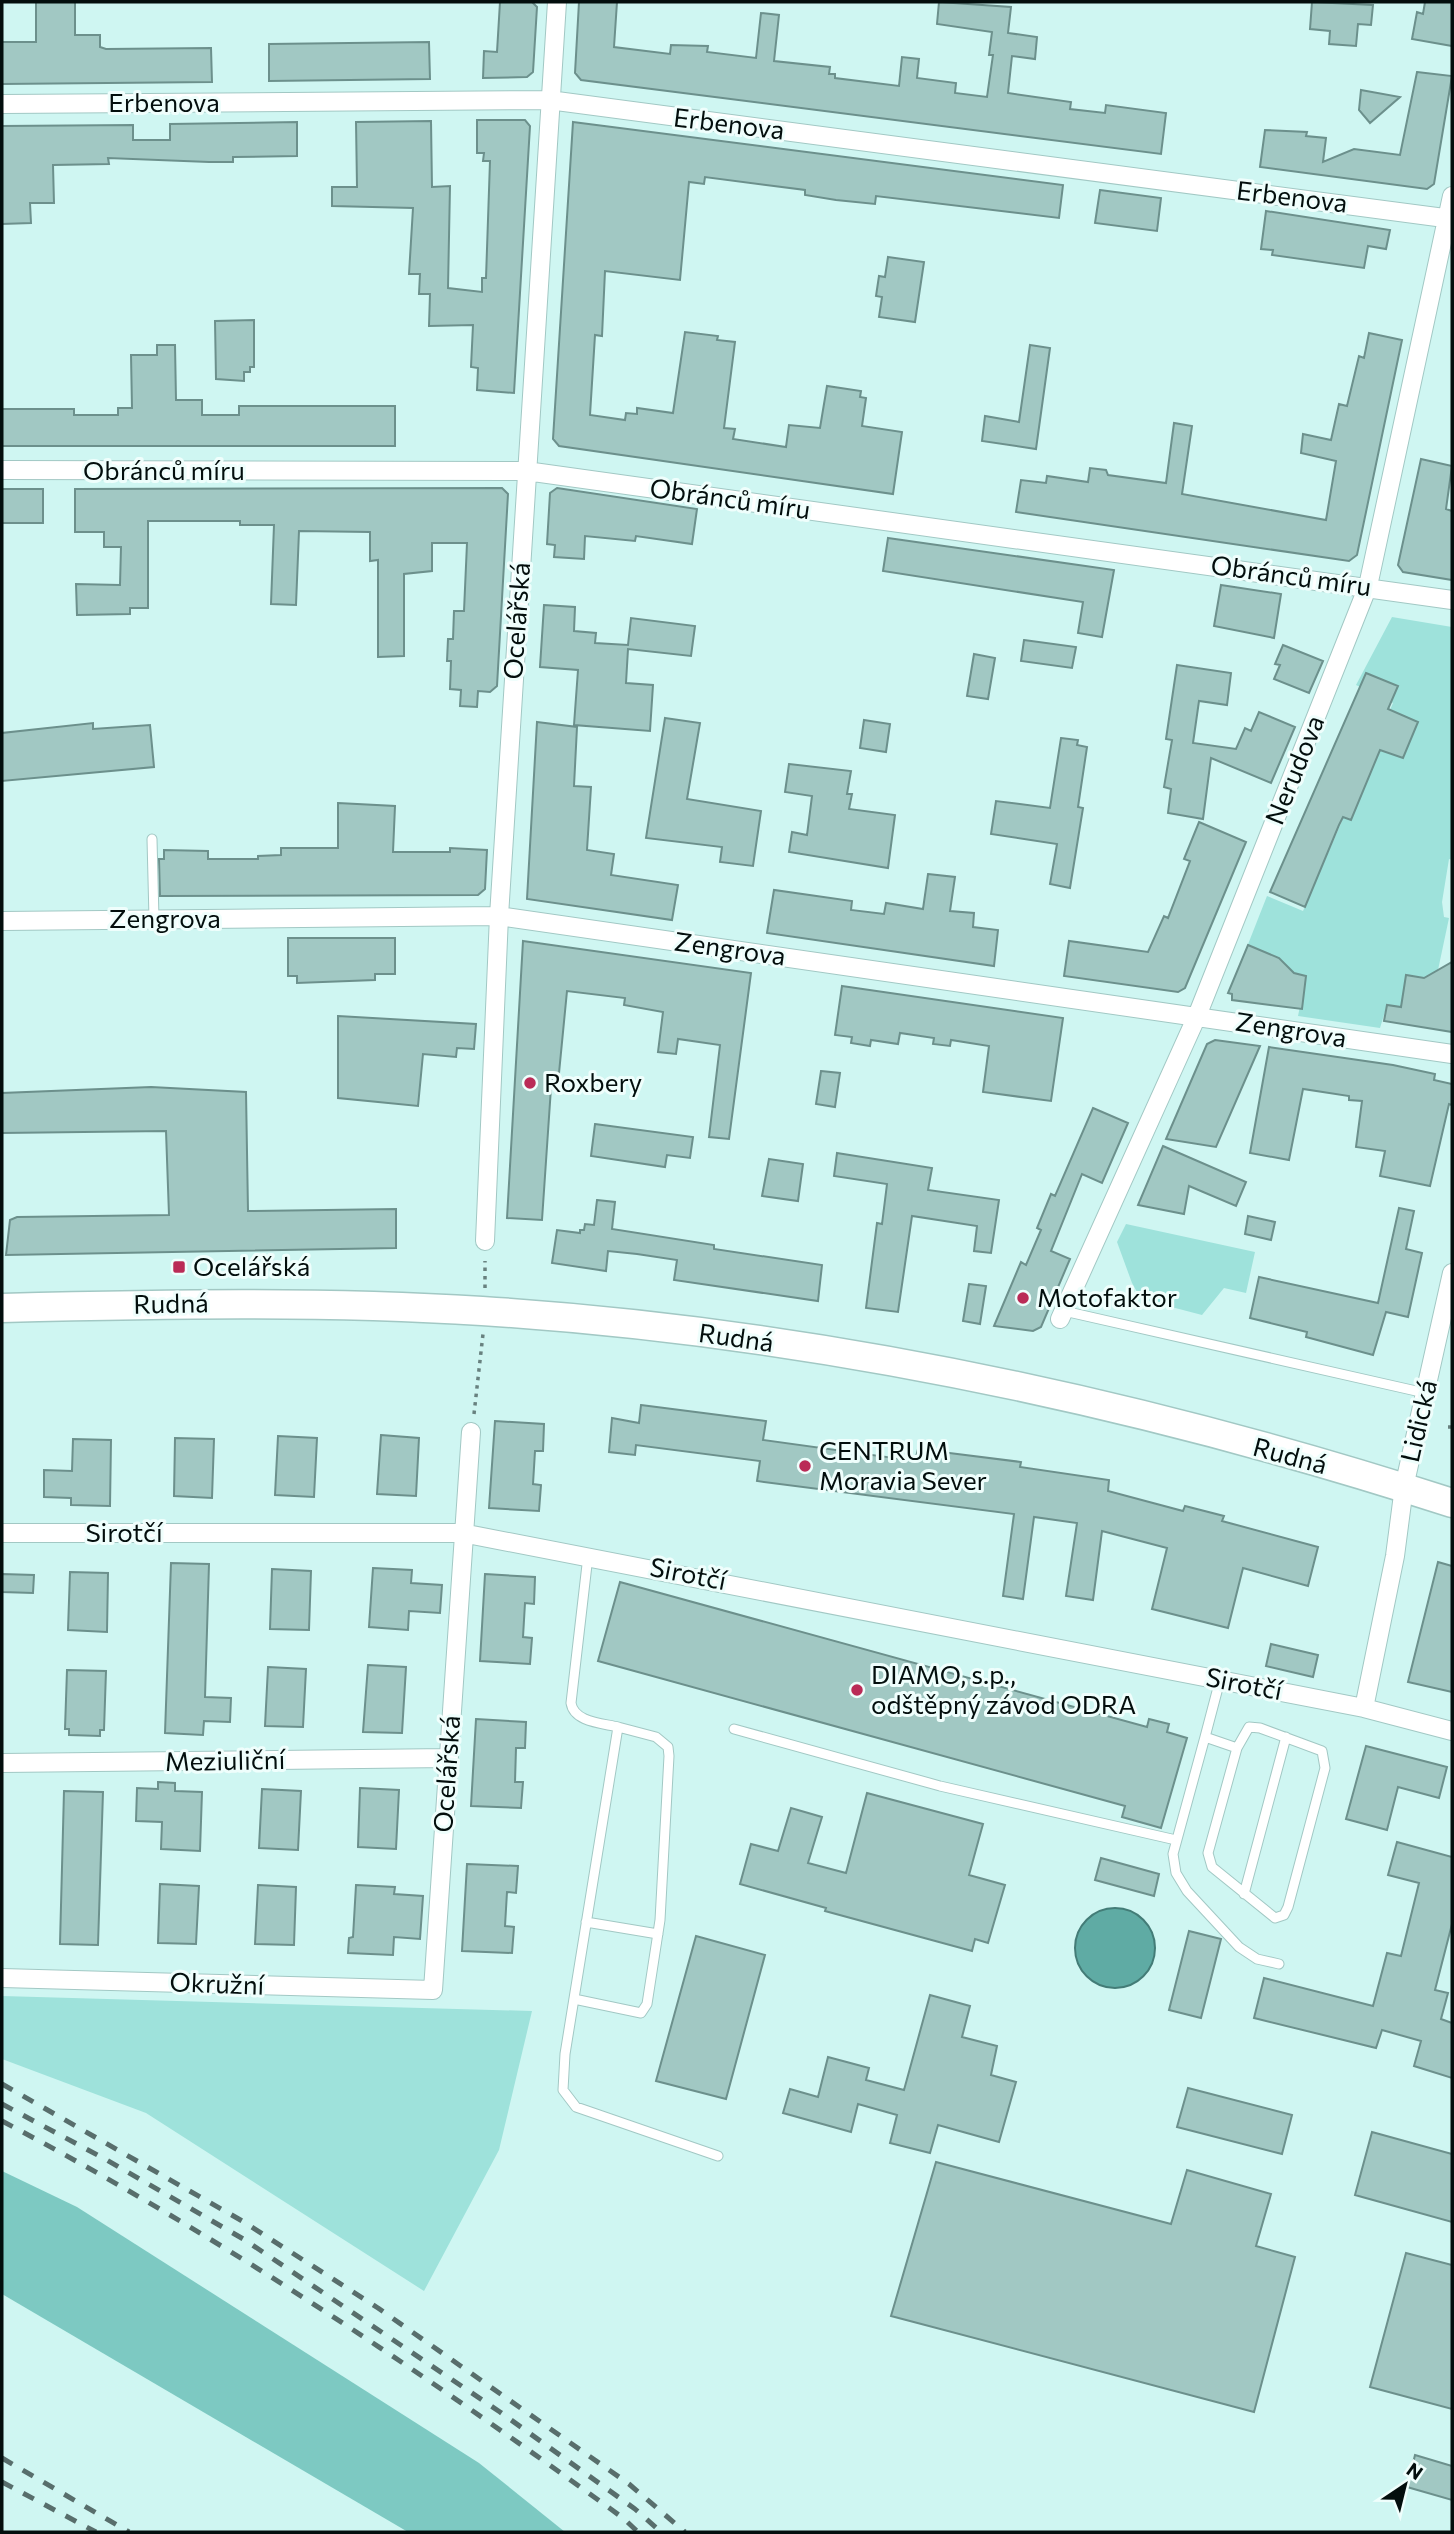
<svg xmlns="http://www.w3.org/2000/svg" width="1454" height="2534" font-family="Commissioner,sans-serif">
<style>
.green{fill:#9ee2db}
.forest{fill:#7dc9c2}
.water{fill:#5faba4;stroke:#437c77;stroke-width:2}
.building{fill:#a1c8c3;stroke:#6c908c;stroke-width:2}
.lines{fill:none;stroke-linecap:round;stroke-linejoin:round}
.service-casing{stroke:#a2c8c4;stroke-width:11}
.minor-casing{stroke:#a2c8c4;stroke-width:20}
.primary-casing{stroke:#a2c8c4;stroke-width:31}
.path{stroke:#68817f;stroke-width:3.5;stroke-dasharray:3.5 5;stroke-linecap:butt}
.service{stroke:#fff;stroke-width:9}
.minor{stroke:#fff;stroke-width:18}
.primary{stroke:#fff;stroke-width:28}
.rail{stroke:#586e6c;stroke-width:5;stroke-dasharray:12 12;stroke-linecap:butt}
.poi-dot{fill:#ba2b57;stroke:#effefc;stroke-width:2.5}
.labels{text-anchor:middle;stroke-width:6;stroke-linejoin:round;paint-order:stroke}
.street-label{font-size:26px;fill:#030e0d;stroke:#effefc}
.poi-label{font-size:26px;fill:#030e0d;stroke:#effefc;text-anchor:start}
</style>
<rect width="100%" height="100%" fill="#cff6f2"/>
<path class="green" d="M 1392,617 L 1452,627 L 1452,860 L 1449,859 L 1442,902 L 1444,917 L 1449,918 L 1438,970 L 1424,978 L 1406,975 L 1401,1007 L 1387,1005 L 1380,1028 L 1298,1016 L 1305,982 L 1243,957 L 1267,896 L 1303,911 L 1393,703 L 1356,685 Z
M 1126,1224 L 1255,1252 L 1246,1293 L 1224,1288 L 1202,1315 L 1141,1299 L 1132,1283 L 1117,1242 Z
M 2,1996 L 532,2011 L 499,2150 L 424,2291 L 146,2113 L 2,2059 Z"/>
<path class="forest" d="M 2,2171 L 77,2207 L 479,2463 L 565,2532 L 408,2532 L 2,2294 Z"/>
<path class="water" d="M1075 1948a40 40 0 1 1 80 0a40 40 0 1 1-80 0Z"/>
<path class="building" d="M 36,2 L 75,2 L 75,35 L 100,35 L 100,47 L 106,49 L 211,48 L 212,82 L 2,84 L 2,42 L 36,42 Z
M 500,2 L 532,2 L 537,7 L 533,72 L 527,77 L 483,78 L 484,51 L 497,52 Z
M 579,2 L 617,2 L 614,47 L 670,54 L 671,45 L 708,46 L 707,52 L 756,58 L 761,13 L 779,15 L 774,61 L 830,67 L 829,74 L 835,74 L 835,78 L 899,86 L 902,57 L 919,59 L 917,78 L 956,83 L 955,93 L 987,97 L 993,55 L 989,55 L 992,32 L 937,24 L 939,2 L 1011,7 L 1008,33 L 1037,37 L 1035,59 L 1012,56 L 1008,93 L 1071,102 L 1070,109 L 1105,113 L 1106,105 L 1166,113 L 1161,154 L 581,80 L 575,73 Z
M 1312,2 L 1373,5 L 1371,25 L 1358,24 L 1356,46 L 1329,44 L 1330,31 L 1310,29 Z
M 1425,2 L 1452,2 L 1452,46 L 1412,39 L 1417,12 L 1423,14 Z
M 429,42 L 430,79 L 269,81 L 269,44 Z
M 1417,72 L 1452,76 L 1434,184 L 1427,189 L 1260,167 L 1265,130 L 1307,132 L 1306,136 L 1326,138 L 1323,162 L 1354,149 L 1400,155 Z
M 1361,90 L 1400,97 L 1370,123 L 1359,110 Z
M 477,120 L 525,120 L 530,126 L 514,393 L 477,390 L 478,368 L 471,367 L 473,325 L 429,326 L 430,294 L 419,294 L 420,274 L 409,274 L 413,208 L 332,206 L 332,187 L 357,187 L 356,122 L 431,121 L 432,187 L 450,186 L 448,288 L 482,292 L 482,278 L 486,278 L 490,161 L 483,161 L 484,153 L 477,153 Z
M 297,122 L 297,156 L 233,157 L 233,162 L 209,162 L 108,158 L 109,164 L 53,165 L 54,203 L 30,203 L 31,223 L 2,224 L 2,126 L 133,125 L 133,140 L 170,140 L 170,124 Z
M 573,122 L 1063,185 L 1059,218 L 876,196 L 875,204 L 836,200 L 805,195 L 805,190 L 705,177 L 704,184 L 689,182 L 680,280 L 605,271 L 602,336 L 595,335 L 590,415 L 625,420 L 626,413 L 637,414 L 637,408 L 673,413 L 685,332 L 718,336 L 717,340 L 735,342 L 724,428 L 735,429 L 733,439 L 786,447 L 789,425 L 820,428 L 827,386 L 861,391 L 860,397 L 866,398 L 862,426 L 902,432 L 893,494 L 559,446 L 553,439 Z
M 1100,190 L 1161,198 L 1157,231 L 1095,223 Z
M 1266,211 L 1390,230 L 1386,249 L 1368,246 L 1364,268 L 1272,255 L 1273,250 L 1261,249 Z
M 888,257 L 924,262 L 915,322 L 879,317 L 882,297 L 876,296 L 879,276 L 885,277 Z
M 254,320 L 254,367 L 250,367 L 250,372 L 244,372 L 244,381 L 216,379 L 215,321 Z
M 1369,333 L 1402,340 L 1357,555 L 1349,561 L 1016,512 L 1021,480 L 1046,483 L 1047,476 L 1088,482 L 1090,468 L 1106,470 L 1108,475 L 1166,483 L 1174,423 L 1192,426 L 1182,494 L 1326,520 L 1336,461 L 1301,453 L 1303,434 L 1331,440 L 1339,404 L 1347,406 L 1359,356 L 1364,358 Z
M 157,345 L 175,345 L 176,400 L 202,400 L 202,415 L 239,415 L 239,406 L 395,406 L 395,446 L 2,446 L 2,409 L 74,409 L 74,415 L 118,415 L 118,408 L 132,408 L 131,355 L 157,355 Z
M 1030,345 L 1050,348 L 1036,449 L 982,441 L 985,416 L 1019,422 Z
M 1421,459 L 1452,466 L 1446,509 L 1452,511 L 1452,580 L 1403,572 L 1398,565 Z
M 502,488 L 508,494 L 497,686 L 490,692 L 478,691 L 477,707 L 460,706 L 461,690 L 450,689 L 451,661 L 447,661 L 448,639 L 453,639 L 454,611 L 464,611 L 467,543 L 432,543 L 432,571 L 404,574 L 404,656 L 378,657 L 378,560 L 370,561 L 370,532 L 299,531 L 296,605 L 271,604 L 274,525 L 240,525 L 240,521 L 148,521 L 148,608 L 130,608 L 130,614 L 77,615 L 76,584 L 120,585 L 121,547 L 104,547 L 104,532 L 75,532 L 75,489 Z
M 557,488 L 697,509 L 692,544 L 636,536 L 635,541 L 585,536 L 584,559 L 554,557 L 555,545 L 547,544 L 550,493 Z
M 2,489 L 43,489 L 43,523 L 2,523 Z
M 888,538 L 1114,570 L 1102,637 L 1078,633 L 1083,602 L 883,571 Z
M 1221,585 L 1281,594 L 1274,638 L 1214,626 Z
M 544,605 L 575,607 L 574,631 L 596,633 L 595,643 L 628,645 L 631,618 L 695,626 L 691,656 L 628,649 L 626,683 L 653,685 L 650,731 L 574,725 L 578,670 L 540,667 Z
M 1024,640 L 1076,647 L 1072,668 L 1021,661 Z
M 1283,645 L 1323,661 L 1309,693 L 1274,679 L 1280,665 L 1275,664 Z
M 974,654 L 995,658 L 988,699 L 967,696 Z
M 1177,665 L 1231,673 L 1227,705 L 1199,701 L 1193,743 L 1236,749 L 1245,728 L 1251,731 L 1259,712 L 1295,727 L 1271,783 L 1211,758 L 1203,819 L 1168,813 L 1171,789 L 1164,787 L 1172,740 L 1166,739 Z
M 1366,673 L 1398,686 L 1388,709 L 1418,722 L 1403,758 L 1380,750 L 1351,820 L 1343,817 L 1339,825 L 1305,907 L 1270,892 Z
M 665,718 L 700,723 L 687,799 L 761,811 L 753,866 L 720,862 L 722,847 L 646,838 Z
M 864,720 L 890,724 L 886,752 L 860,748 Z
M 537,722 L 577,727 L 574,786 L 591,787 L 587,850 L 614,854 L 611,875 L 678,885 L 672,920 L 527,899 Z
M 93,723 L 93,729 L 150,725 L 154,767 L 2,781 L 2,733 Z
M 1061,738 L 1078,740 L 1077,745 L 1087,747 L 1078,807 L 1083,808 L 1070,888 L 1050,884 L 1057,844 L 991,834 L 996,801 L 1050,808 Z
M 789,764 L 851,771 L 847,794 L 852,794 L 849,809 L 895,815 L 888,868 L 789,852 L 792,832 L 807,835 L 812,796 L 785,792 Z
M 338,803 L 395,806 L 393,852 L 450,852 L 450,848 L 487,850 L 485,889 L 478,895 L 160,896 L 159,859 L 164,859 L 164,850 L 208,851 L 208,859 L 258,859 L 258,856 L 281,855 L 281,848 L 338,848 Z
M 1199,822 L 1246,842 L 1185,988 L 1178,992 L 1064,976 L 1069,941 L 1148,952 L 1164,916 L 1168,918 L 1190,861 L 1184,859 Z
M 928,874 L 955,877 L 950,911 L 974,913 L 973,927 L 998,930 L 994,966 L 767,933 L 774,890 L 852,901 L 851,910 L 884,914 L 886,903 L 923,909 Z
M 288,938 L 395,938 L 395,974 L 375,974 L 375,980 L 297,983 L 297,976 L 288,976 Z
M 523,941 L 751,973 L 729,1139 L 709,1137 L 720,1045 L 678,1039 L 676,1054 L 658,1052 L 663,1012 L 624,1005 L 625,998 L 567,991 L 559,1073 L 552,1073 L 542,1220 L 507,1218 Z
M 1248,945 L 1279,958 L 1294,973 L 1306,976 L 1302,1009 L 1232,1000 L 1232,994 L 1228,993 Z
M 1452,962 L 1452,1032 L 1384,1021 L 1387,1005 L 1401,1007 L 1406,975 L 1424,978 Z
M 842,986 L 1063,1018 L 1051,1101 L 983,1092 L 989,1046 L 951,1040 L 950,1046 L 933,1044 L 934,1038 L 900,1033 L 898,1044 L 871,1040 L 870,1046 L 851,1043 L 852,1037 L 835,1035 Z
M 338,1016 L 476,1024 L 474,1049 L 457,1048 L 456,1057 L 423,1054 L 418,1106 L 338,1098 Z
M 1215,1040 L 1260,1046 L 1216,1147 L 1166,1139 L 1207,1044 Z
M 1269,1047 L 1393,1065 L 1435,1074 L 1434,1080 L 1452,1084 L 1452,1105 L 1449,1104 L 1430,1186 L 1380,1176 L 1385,1151 L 1356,1147 L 1362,1101 L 1349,1100 L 1349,1096 L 1303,1089 L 1289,1160 L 1250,1153 Z
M 821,1071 L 840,1073 L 835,1107 L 816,1104 Z
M 151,1087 L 246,1092 L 248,1211 L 396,1209 L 396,1248 L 6,1255 L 10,1220 L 17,1217 L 169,1215 L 166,1131 L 2,1133 L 2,1093 Z
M 1093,1108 L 1128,1123 L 1102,1183 L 1082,1174 L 1051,1251 L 1070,1259 L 1041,1327 L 1033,1331 L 994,1326 L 1021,1262 L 1026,1265 L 1041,1230 L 1037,1228 L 1051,1194 L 1055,1196 Z
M 595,1124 L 693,1137 L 690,1158 L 667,1155 L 665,1167 L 591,1156 Z
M 1163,1146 L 1246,1182 L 1236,1206 L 1189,1186 L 1184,1214 L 1138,1205 Z
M 837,1153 L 932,1168 L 928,1190 L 999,1200 L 991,1253 L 974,1251 L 977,1226 L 912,1216 L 898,1312 L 866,1308 L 877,1223 L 882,1224 L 887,1184 L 834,1176 Z
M 769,1159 L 803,1164 L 798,1201 L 762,1196 Z
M 597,1200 L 615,1202 L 612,1229 L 714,1245 L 714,1249 L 822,1265 L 818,1301 L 674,1280 L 677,1260 L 637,1254 L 608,1251 L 606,1271 L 552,1263 L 557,1230 L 580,1233 L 580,1230 L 584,1230 L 585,1224 L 594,1225 Z
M 1399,1208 L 1414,1211 L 1406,1249 L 1422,1253 L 1408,1317 L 1386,1312 L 1373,1355 L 1306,1337 L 1307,1332 L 1250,1318 L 1259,1277 L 1378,1303 Z
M 1248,1216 L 1275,1222 L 1271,1240 L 1245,1234 Z
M 969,1284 L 986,1286 L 980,1324 L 963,1321 Z
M 641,1405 L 766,1421 L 763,1440 L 915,1461 L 918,1449 L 1021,1462 L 1020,1467 L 1109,1480 L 1108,1491 L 1183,1511 L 1185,1506 L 1224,1516 L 1222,1521 L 1318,1547 L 1308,1586 L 1243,1568 L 1228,1628 L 1152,1609 L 1167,1548 L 1102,1531 L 1093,1600 L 1066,1596 L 1077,1523 L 1034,1517 L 1023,1599 L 1003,1596 L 1014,1514 L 757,1481 L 760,1461 L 636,1445 L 635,1455 L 609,1452 L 612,1418 L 639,1423 Z
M 495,1421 L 544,1424 L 543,1451 L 535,1451 L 533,1484 L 541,1485 L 539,1511 L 489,1508 Z
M 381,1435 L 419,1438 L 416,1496 L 377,1494 Z
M 278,1436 L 317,1438 L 314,1497 L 275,1495 Z
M 175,1438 L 214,1439 L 212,1498 L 174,1496 Z
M 73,1439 L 111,1440 L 110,1506 L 71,1505 L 71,1498 L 44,1497 L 44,1470 L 72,1471 Z
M 1438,1562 L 1452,1566 L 1452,1692 L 1408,1682 Z
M 171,1563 L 209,1564 L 205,1697 L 231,1698 L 230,1722 L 204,1721 L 203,1735 L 165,1733 Z
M 373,1568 L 412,1570 L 411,1583 L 442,1585 L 440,1613 L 409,1611 L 408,1630 L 369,1627 Z
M 272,1569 L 311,1571 L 309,1630 L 270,1629 Z
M 70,1572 L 108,1573 L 107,1632 L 68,1630 Z
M 2,1574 L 34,1575 L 33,1593 L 2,1592 Z
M 485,1574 L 535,1577 L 534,1604 L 525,1603 L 523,1637 L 532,1638 L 530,1664 L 480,1661 Z
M 620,1582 L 1147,1727 L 1149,1719 L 1169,1724 L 1167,1732 L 1187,1738 L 1161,1828 L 1122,1817 L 1125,1806 L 598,1661 Z
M 1271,1644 L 1318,1655 L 1313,1677 L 1266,1666 Z
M 368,1665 L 406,1667 L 402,1733 L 363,1732 Z
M 268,1667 L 306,1669 L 303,1727 L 265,1726 Z
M 67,1670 L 106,1671 L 104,1730 L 100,1730 L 100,1736 L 69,1735 L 69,1729 L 65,1729 Z
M 476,1719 L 526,1722 L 525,1748 L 516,1748 L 515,1782 L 523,1782 L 521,1808 L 471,1806 Z
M 1366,1746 L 1447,1767 L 1439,1798 L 1398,1787 L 1387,1830 L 1346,1819 Z
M 158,1782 L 175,1783 L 175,1791 L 202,1792 L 200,1851 L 161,1849 L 162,1822 L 136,1821 L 137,1788 L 158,1789 Z
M 360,1788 L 399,1790 L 396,1849 L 358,1847 Z
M 262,1789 L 301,1791 L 298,1850 L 259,1848 Z
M 64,1791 L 103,1792 L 98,1945 L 60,1944 Z
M 867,1793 L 983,1824 L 969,1875 L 1005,1885 L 988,1943 L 975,1939 L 972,1951 L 825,1911 L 826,1908 L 740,1884 L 751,1844 L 778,1851 L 791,1808 L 822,1817 L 808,1863 L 846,1873 Z
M 1397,1842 L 1452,1857 L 1452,1924 L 1435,1990 L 1448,1993 L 1441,2019 L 1452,2023 L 1452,2078 L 1414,2066 L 1421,2041 L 1382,2030 L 1376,2048 L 1254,2018 L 1264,1978 L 1373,2006 L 1387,1953 L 1401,1956 L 1419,1883 L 1388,1875 Z
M 1101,1858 L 1159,1874 L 1154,1896 L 1095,1880 Z
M 467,1864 L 518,1866 L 516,1893 L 507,1892 L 505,1926 L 514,1927 L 512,1953 L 462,1951 Z
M 160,1884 L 199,1886 L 196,1944 L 158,1943 Z
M 258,1885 L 296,1887 L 294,1945 L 255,1944 Z
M 356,1885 L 395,1887 L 394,1894 L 423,1896 L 420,1939 L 394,1937 L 393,1955 L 348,1953 L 349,1938 L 353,1937 Z
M 1189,1931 L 1221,1939 L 1201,2018 L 1169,2010 Z
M 696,1936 L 765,1955 L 726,2099 L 656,2081 Z
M 930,1995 L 970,2006 L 962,2037 L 997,2046 L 991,2075 L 1016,2082 L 999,2142 L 938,2125 L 930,2153 L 890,2143 L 897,2115 L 858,2104 L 851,2132 L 783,2113 L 790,2089 L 818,2097 L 828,2057 L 869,2068 L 866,2080 L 904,2090 Z
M 1188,2088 L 1292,2115 L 1282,2154 L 1177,2127 Z
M 1372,2132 L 1452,2154 L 1452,2222 L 1355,2195 Z
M 936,2162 L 1171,2224 L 1187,2170 L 1271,2194 L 1256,2246 L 1295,2257 L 1254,2412 L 891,2316 Z
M 1406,2253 L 1452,2265 L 1452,2409 L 1370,2387 Z
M 1415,2455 L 1452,2466 L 1452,2500 L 1407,2487 Z"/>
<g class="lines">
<g class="service-casing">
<path id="service" d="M 152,839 L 154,919
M 1064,1311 L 1425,1393
M 588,1556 L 571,1703 C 574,1722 601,1723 618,1727 L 565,2054 L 563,2090 L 576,2107 L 718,2156
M 1220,1680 L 1205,1737 L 1237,1748 L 1208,1853 L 1212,1867 L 1275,1918 L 1284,1915 L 1288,1907 L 1325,1768 L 1322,1751 L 1260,1728 L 1249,1727 L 1237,1748
M 734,1729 L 940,1786 L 1176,1840
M 1205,1737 L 1173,1854 L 1176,1873 L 1187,1891 L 1239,1947 L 1257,1959 L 1279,1964
M 1244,1894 L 1286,1737
M 586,1922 L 658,1934
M 574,1999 L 641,2013 L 647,2004 L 660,1920 L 669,1756 L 668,1747 L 656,1737 L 618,1727"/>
</g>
<g class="minor-casing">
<path id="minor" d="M 2,104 L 549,100 L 1452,219
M 2,470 L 526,471 L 1452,600
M 2,921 L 499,916 L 1452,1054
M 485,1241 L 499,916 L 557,2
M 1060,1319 L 1197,1016 L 1368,586 L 1452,196
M 2,1533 L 462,1533 L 1364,1708 L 1452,1731
M 1364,1708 L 1395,1556 L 1404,1487 L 1452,1273
M 2,1763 L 448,1758
M 2,1978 L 433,1990 L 471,1432"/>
</g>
<g class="primary-casing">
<path id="primary" d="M 2,1308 C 162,1304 322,1301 482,1311 C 811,1332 1139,1402 1452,1503"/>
</g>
<path class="path" d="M 485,1288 L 485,1261
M 474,1414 L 483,1334
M 1448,1427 L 1452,1427"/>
<use href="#service" class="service"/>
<use href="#minor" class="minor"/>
<use href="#primary" class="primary"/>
<path class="rail" d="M 2,2084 L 244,2222 L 378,2308 L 629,2484 L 685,2532
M 2,2104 L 105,2159 L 245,2240 L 500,2412 L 635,2509 L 661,2532
M 2,2121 C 221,2236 424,2373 623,2518 L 638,2532
M 2,2458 L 129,2532
M 2,2482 L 96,2532"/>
</g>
<g class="poi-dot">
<circle cx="530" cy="1083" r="7"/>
<rect x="172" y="1260" width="14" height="14" rx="3.5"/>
<circle cx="1023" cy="1298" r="7"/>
<circle cx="805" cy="1466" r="7"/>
<circle cx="857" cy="1690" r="7"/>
</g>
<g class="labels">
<g class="street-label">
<text x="164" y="112">Erbenova</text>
<text transform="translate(729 124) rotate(7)" y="9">Erbenova</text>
<text transform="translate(1292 197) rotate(7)" y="9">Erbenova</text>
<text x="164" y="480">Obránců míru</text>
<text transform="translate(730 499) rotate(8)" y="9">Obránců míru</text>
<text transform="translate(1291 576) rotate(8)" y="9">Obránců míru</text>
<text transform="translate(517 621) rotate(-86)" y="9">Ocelářská</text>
<text transform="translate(1295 770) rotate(-68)" y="9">Nerudova</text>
<text x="165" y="928">Zengrova</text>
<text transform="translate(730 949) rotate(8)" y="9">Zengrova</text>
<text transform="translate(1291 1030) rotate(9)" y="9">Zengrova</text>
<text transform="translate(171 1304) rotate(-1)" y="9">Rudná</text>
<text transform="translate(736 1338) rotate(8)" y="9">Rudná</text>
<text transform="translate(1419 1421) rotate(-77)" y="9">Lidická</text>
<text transform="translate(1290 1456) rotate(15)" y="9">Rudná</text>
<text x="124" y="1542">Sirotčí</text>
<text transform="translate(688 1574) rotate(11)" y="9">Sirotčí</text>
<text transform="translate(1244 1684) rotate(11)" y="9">Sirotčí</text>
<text transform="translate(225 1761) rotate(-1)" y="9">Meziuliční</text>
<text transform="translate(447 1774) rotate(-86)" y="9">Ocelářská</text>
<text transform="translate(217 1984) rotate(2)" y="9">Okružní</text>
</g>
<g class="poi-label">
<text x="544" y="1092">Roxbery</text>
<text x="193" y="1276">Ocelářská</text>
<text x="1037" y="1307">Motofaktor</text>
<text x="819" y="1460">CENTRUM<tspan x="819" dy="30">Moravia Sever</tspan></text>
<text x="871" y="1684">DIAMO, s.p.,<tspan x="871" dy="30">odštěpný závod ODRA</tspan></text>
</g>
</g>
<rect width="1454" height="2534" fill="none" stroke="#030e0d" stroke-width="7"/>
<g transform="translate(1405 2485) rotate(35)" stroke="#effefc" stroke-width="5" paint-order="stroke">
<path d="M0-5L12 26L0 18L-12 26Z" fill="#030e0d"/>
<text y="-10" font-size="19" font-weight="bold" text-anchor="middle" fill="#030e0d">N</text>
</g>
</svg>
